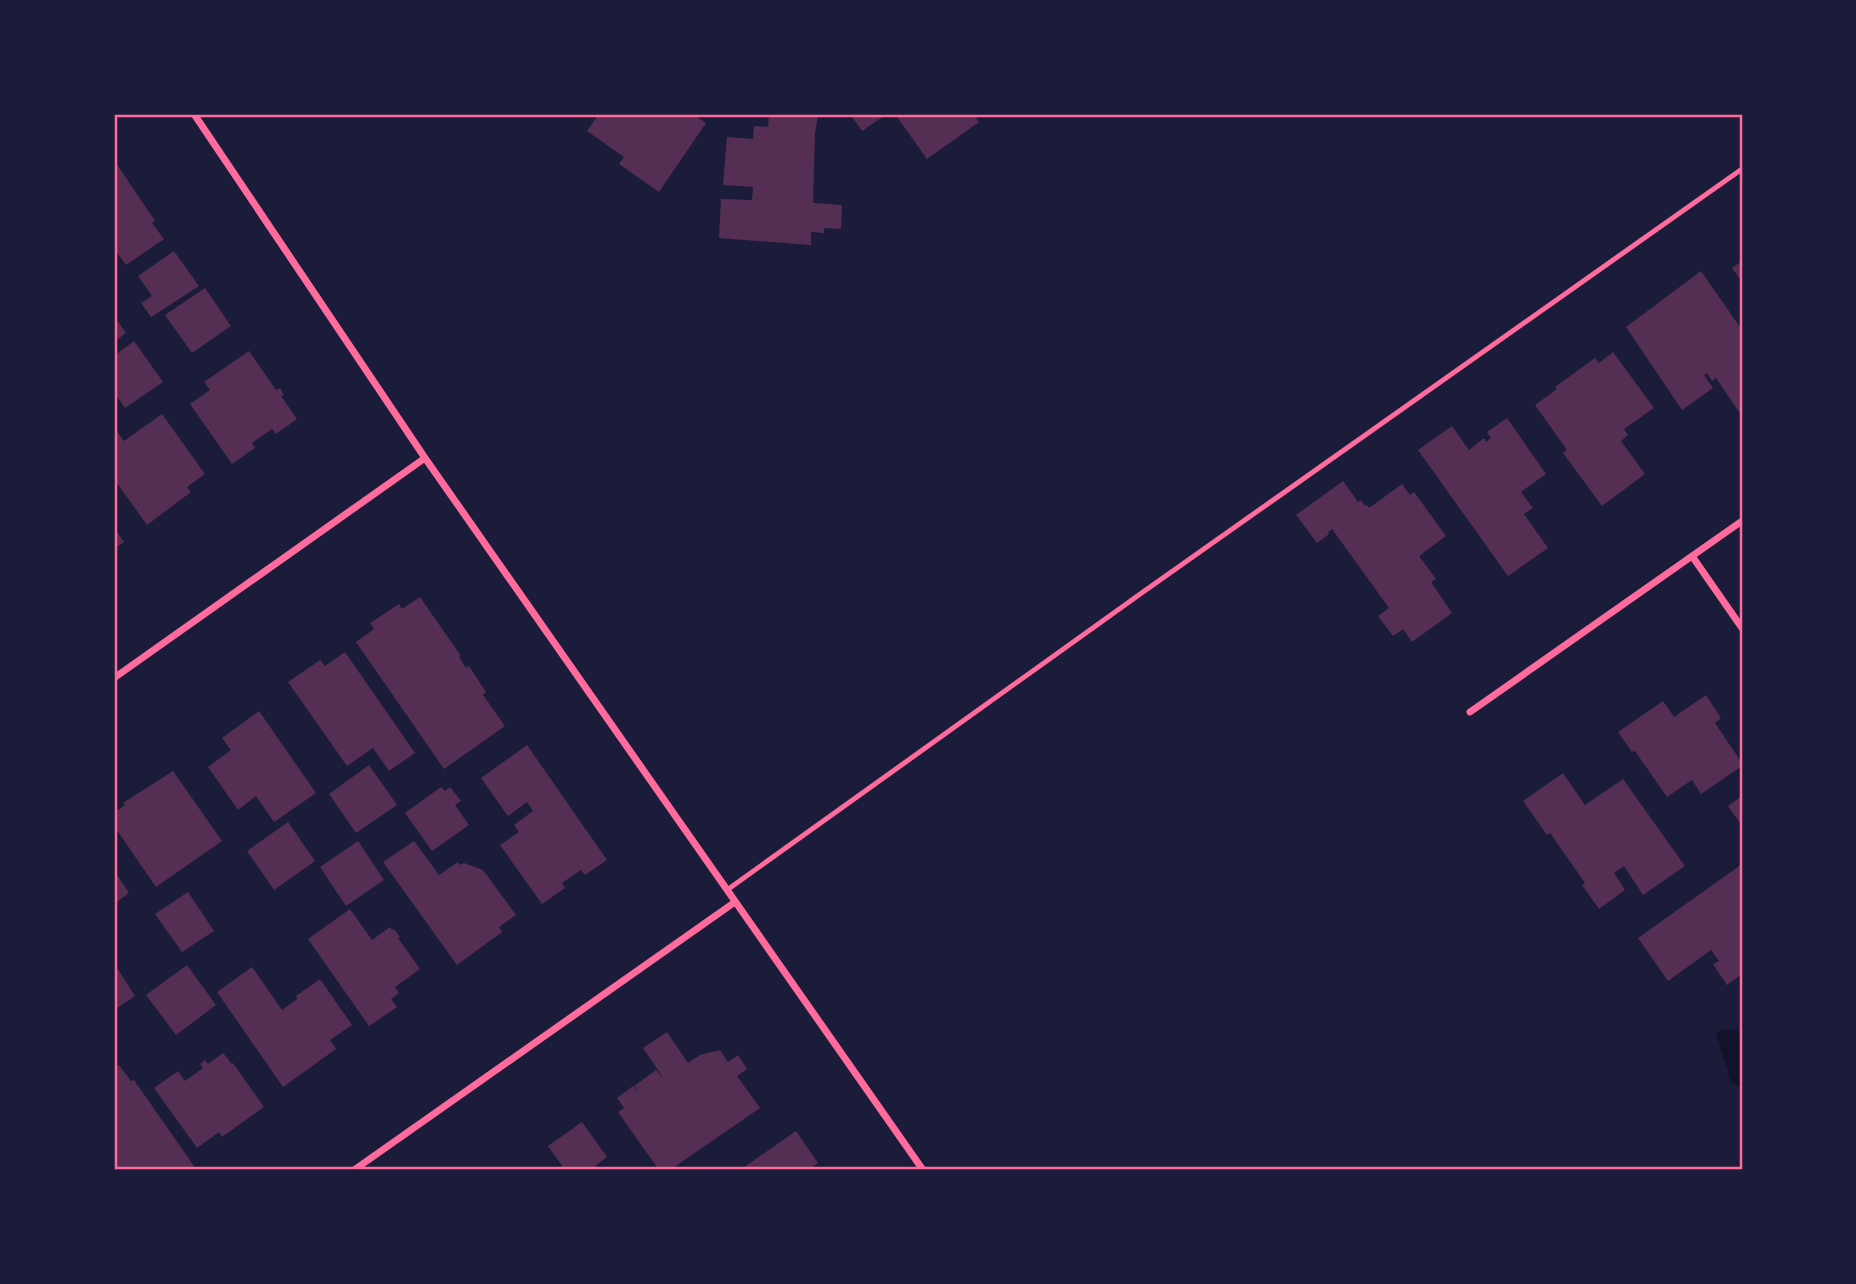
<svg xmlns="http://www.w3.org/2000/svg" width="1856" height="1284" font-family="'Asap Condensed',sans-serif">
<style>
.water{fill:#12122b}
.building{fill:#542f53}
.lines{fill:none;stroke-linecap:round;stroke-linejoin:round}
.service{stroke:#ff6b9d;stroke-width:5}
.minor{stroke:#ff6b9d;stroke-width:7}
.neatline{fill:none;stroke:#ff6b9d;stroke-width:2.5}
</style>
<rect width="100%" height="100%" fill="#1b1b3a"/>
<path class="water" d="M 1725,1029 L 1737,1030 L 1742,1043 L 1742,1087 L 1731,1083 C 1727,1065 1720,1051 1716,1032 Z"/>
<path class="building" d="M 599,114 L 692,114 L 706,123 L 659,192 L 619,164 L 624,157 L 587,131 Z
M 769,114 L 818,114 L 815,134 L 813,203 L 842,205 L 841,229 L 824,228 L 824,233 L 811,232 L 811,245 L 719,238 L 721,199 L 752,200 L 753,187 L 723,185 L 727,137 L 753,139 L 754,126 L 768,127 Z
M 850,114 L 887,114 L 862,131 Z
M 895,114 L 973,114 L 979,122 L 927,159 Z
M 114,160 L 155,221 L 152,223 L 164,239 L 126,265 L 115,250 L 114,251 Z
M 174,251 L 199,286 L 151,317 L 141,303 L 152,296 L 138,276 Z
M 1742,261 L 1742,282 L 1732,268 Z
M 1701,271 L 1742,330 L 1742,410 L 1739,412 L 1716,378 L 1712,381 L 1707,373 L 1704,375 L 1713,388 L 1682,410 L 1626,327 Z
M 205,288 L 231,326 L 192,353 L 165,315 Z
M 114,316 L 126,333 L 114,342 Z
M 134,341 L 163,382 L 125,408 L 114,392 L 114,356 Z
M 249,351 L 276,390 L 280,388 L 284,395 L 281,396 L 297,419 L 276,434 L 272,429 L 252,443 L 255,448 L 232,464 L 190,404 L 210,390 L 204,382 Z
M 1613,352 L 1654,408 L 1624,429 L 1628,435 L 1621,441 L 1645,474 L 1602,506 L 1563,453 L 1567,450 L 1535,405 L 1557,389 L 1555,387 L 1595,358 L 1599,363 Z
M 162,414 L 205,474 L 187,487 L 191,492 L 147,525 L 114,479 L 114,427 L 124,441 Z
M 1507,418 L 1546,474 L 1521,492 L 1533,508 L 1524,514 L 1548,548 L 1508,576 L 1418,450 L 1452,426 L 1469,450 L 1484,438 L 1486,442 L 1491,438 L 1487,432 Z
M 1343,481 L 1358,502 L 1361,500 L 1365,506 L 1367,505 L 1369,508 L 1402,484 L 1410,495 L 1414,492 L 1446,536 L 1419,556 L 1436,579 L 1431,582 L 1452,613 L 1412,642 L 1403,629 L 1393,636 L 1378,616 L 1389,608 L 1332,529 L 1328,532 L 1329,534 L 1317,543 L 1296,515 Z
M 114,528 L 124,542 L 114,549 Z
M 420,597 L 461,656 L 459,657 L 466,668 L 469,666 L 486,692 L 483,695 L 505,726 L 444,769 L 356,642 L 374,629 L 370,623 L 399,604 L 402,609 Z
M 345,652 L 415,753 L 389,771 L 373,748 L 347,766 L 288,682 L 320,660 L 325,666 Z
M 1706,695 L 1721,718 L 1715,723 L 1742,763 L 1742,766 L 1701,794 L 1692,780 L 1667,797 L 1635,751 L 1632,752 L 1618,732 L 1663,701 L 1674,717 Z
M 259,711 L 316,793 L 274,822 L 256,796 L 238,810 L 208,767 L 231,750 L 222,738 Z
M 527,745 L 607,860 L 585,875 L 581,870 L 562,883 L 565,888 L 542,904 L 500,845 L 519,832 L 514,825 L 533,811 L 527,802 L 508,816 L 481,778 Z
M 369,765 L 397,805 L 356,833 L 329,794 Z
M 173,771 L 222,841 L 156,887 L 114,826 L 114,813 L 125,805 L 123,803 Z
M 1563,773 L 1585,805 L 1623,779 L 1685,866 L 1643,895 L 1624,866 L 1614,873 L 1625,890 L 1599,909 L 1582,885 L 1585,883 L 1550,833 L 1547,835 L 1523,801 Z
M 441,787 L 445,791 L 450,787 L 461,801 L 455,805 L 469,825 L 432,851 L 405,813 Z
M 1742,796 L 1742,826 L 1728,806 Z
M 288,822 L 315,861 L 274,890 L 247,851 Z
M 358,841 L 384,880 L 346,906 L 320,867 Z
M 414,841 L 439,875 L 458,862 L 460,865 L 464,863 L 483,870 L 516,915 L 499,927 L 502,932 L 457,965 L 383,862 Z
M 1742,864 L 1742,974 L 1727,985 L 1713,964 L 1719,961 L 1711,950 L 1668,981 L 1638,938 Z
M 114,870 L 129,893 L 114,904 Z
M 188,892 L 214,931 L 182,952 L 155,914 Z
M 350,909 L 372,940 L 390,927 L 392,930 L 394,929 L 400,937 L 398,938 L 420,969 L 395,987 L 399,993 L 391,999 L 397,1007 L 369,1026 L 308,939 Z
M 114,963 L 135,996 L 114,1010 Z
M 187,965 L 216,1005 L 176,1035 L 146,995 Z
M 252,967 L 282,1010 L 297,999 L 296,996 L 320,979 L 352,1025 L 330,1040 L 336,1049 L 283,1087 L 217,992 Z
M 667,1032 L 688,1063 L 700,1055 L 720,1050 L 728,1062 L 738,1055 L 747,1069 L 737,1076 L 760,1108 L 670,1170 L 659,1170 L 618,1112 L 624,1108 L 617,1098 L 633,1086 L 641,1096 L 634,1086 L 656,1070 L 664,1079 L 643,1048 Z
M 223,1053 L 232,1064 L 233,1063 L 264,1107 L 222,1137 L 219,1132 L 197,1148 L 154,1088 L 178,1071 L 185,1081 L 203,1068 L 200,1064 L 205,1060 L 208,1064 Z
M 119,1065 L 131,1081 L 134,1080 L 194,1166 L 188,1170 L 114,1170 L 114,1069 Z
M 582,1122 L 607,1157 L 595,1166 L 598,1170 L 565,1170 L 548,1146 Z
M 796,1131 L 818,1163 L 811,1168 L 812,1170 L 740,1170 Z"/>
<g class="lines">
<path class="service" d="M 727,890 L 1143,592 L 1742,169"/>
<path class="minor" d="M 194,114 L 425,458 L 923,1170
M 1692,556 L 1742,628
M 114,678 L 425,458
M 1470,712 L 1742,521
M 354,1170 L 735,902"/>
</g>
<rect width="1856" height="1284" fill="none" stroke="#1b1b3a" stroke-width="231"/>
<rect x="116" y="116" width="1625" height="1052" class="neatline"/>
</svg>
